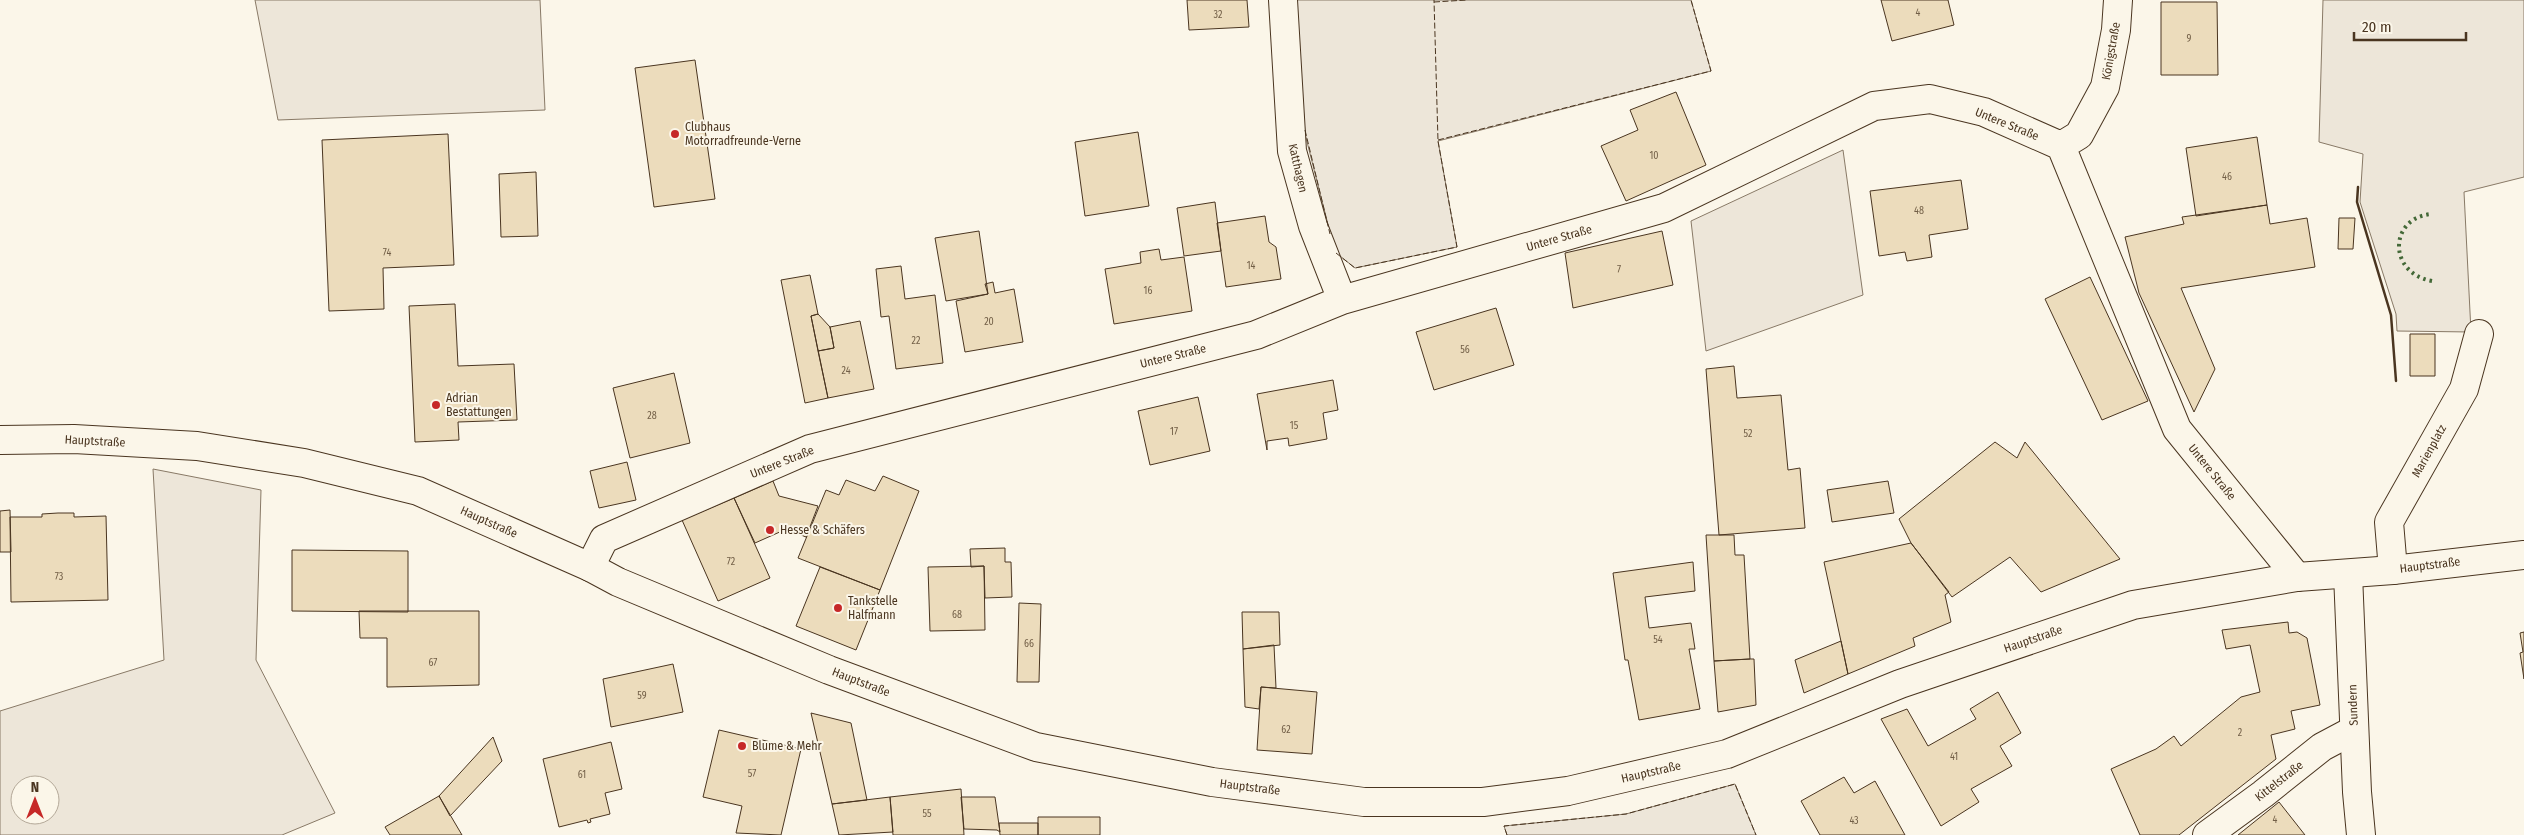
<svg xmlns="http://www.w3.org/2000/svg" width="2524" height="835" font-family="'Fira Sans Condensed',sans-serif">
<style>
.green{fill:#ede6d9;stroke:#887966;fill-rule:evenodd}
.building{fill:#ecdcbc;stroke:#4a3520}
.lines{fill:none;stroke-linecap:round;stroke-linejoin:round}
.minor-casing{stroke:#4a3520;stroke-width:30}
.tertiary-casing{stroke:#4a3520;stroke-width:30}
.secondary-casing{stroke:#4a3520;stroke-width:30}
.minor{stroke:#fbf6e9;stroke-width:28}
.tertiary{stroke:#fbf6e9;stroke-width:28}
.secondary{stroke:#fbf6e9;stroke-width:28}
.hedge{stroke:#436837;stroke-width:4;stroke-dasharray:2.5 4;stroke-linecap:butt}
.fence{stroke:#4a3520;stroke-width:1;stroke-dasharray:6 2.5;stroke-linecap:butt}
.wall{stroke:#4a3520;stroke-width:2.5}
.poi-dot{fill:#c62828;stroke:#fbf6e9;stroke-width:2}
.labels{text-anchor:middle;stroke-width:4;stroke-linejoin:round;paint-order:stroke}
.number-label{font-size:10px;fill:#725f47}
.street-label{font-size:12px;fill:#4a3520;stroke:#fbf6e9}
.poi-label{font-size:12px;fill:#4a3520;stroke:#fbf6e9;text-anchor:start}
</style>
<rect width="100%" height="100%" fill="#fbf6e9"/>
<path class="green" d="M 255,0 L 540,0 L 545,110 L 278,120 Z
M 1296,0 L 1691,0 L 1711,71 L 1438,141 L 1457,247 L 1355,268 L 1335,252 L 1305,134 Z
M 2323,0 L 2524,0 L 2524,177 L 2464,192 L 2471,332 L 2397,331 L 2396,314 L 2360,202 L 2363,154 L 2319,142 Z
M 1843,150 L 1863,295 L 1706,351 L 1691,221 Z
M 153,469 L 261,490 L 256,660 L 335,813 L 282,835 L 0,835 L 0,711 L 164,660 ZM 20,785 L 50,785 L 50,815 L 20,815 Z
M 1735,784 L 1756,835 L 1507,835 L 1504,826 L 1626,814 Z"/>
<path class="building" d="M 1187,0 L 1247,0 L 1249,27 L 1189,30 Z
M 1881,0 L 1948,0 L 1954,25 L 1892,41 Z
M 2161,2 L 2217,2 L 2218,75 L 2161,75 Z
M 695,60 L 715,199 L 654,207 L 635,68 Z
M 1676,92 L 1706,165 L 1626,201 L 1601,146 L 1638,130 L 1630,110 Z
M 1138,132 L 1149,206 L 1085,216 L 1075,142 Z
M 448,134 L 454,265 L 383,268 L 384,309 L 329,311 L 322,140 Z
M 2257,137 L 2267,205 L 2196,216 L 2186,148 Z
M 536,172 L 538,236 L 501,237 L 499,174 Z
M 1961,180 L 1968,229 L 1929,235 L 1932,257 L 1907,261 L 1905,252 L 1879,256 L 1870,191 Z
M 1215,202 L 1221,251 L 1184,256 L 1177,208 Z
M 2267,205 L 2270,224 L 2307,218 L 2315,267 L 2181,288 L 2215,369 L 2194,412 L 2139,293 L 2125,237 L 2184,224 L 2182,217 Z
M 1265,216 L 1269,242 L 1276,247 L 1281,279 L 1226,287 L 1217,223 Z
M 2339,218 L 2355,218 L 2353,249 L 2338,249 Z
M 979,231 L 988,294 L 946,301 L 935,238 Z
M 1662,231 L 1673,285 L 1573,308 L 1565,253 Z
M 1159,249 L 1161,260 L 1184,257 L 1192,311 L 1114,324 L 1105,269 L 1141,263 L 1140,252 Z
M 901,266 L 905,299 L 935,295 L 943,363 L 896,369 L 889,316 L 881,317 L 876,269 Z
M 810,275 L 818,314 L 811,316 L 828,398 L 805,403 L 781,280 Z
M 2090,277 L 2148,401 L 2102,420 L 2045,299 Z
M 993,282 L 995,293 L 1014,289 L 1023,342 L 965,352 L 956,301 L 988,294 L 985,284 Z
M 455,304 L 458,366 L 514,364 L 517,420 L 458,422 L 459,440 L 415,442 L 409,306 Z
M 1496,308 L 1514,365 L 1434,390 L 1416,332 Z
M 818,314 L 830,327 L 834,348 L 818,351 L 811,316 Z
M 860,321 L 874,389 L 828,398 L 818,351 L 834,348 L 830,327 Z
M 2410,334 L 2435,334 L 2435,376 L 2410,376 Z
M 1734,366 L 1737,398 L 1781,395 L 1788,470 L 1800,468 L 1805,528 L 1719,535 L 1706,369 Z
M 674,373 L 690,443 L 630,458 L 613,388 Z
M 1333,380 L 1338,410 L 1323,413 L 1327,439 L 1289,446 L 1288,438 L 1267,441 L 1267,450 L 1257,394 Z
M 1198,397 L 1210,451 L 1150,465 L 1138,411 Z
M 1995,442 L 2017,458 L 2025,442 L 2120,559 L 2041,592 L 2010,557 L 1952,597 L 1911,543 L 1899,519 Z
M 627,462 L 636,500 L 599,508 L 590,471 Z
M 883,476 L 919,491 L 880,590 L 798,558 L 826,490 L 839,495 L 846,480 L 875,491 Z
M 773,481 L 779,496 L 818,506 L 806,537 L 791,531 L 791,527 L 755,543 L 734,498 Z
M 1888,481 L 1894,513 L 1832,522 L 1827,490 Z
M 734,498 L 770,578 L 718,601 L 682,520 Z
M 10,510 L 11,552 L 0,552 L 0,511 Z
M 58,513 L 74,513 L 74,517 L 106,516 L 108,600 L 11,602 L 10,517 L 42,517 L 42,514 Z
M 1706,535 L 1734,535 L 1735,555 L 1744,555 L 1750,659 L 1714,661 Z
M 1911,543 L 1949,592 L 1945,595 L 1951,622 L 1913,638 L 1915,646 L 1848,674 L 1824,562 Z
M 1005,548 L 1005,562 L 1011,562 L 1012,597 L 985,598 L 984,566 L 971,567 L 970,549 Z
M 292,550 L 408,551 L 408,612 L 292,611 Z
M 1693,562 L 1695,591 L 1645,597 L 1649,628 L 1691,623 L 1695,649 L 1689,649 L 1700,709 L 1639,720 L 1628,660 L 1625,660 L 1613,573 Z
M 984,566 L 985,630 L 930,631 L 928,567 Z
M 820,567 L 880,590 L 856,650 L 796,626 Z
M 1019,603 L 1041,604 L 1039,682 L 1017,682 Z
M 359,611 L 479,611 L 479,685 L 387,687 L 387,638 L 360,638 Z
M 1242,612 L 1279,612 L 1280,645 L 1243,649 Z
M 2288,622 L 2289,633 L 2297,632 L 2307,638 L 2320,705 L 2291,711 L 2295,729 L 2271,735 L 2276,759 L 2179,835 L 2140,835 L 2111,769 L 2156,749 L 2174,736 L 2181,746 L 2241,697 L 2260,692 L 2250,645 L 2226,649 L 2222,630 Z
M 2524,632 L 2524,679 L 2520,653 L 2523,652 L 2520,633 Z
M 1841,641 L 1848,674 L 1804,693 L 1795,660 Z
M 1274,645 L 1276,688 L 1261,687 L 1259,709 L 1245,707 L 1243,649 Z
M 1750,659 L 1754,659 L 1756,705 L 1718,712 L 1714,661 Z
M 673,664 L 683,712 L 611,727 L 603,679 Z
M 1261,687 L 1317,692 L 1312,754 L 1257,750 Z
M 1998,692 L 2021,733 L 2000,746 L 2012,766 L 1971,789 L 1979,802 L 1941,826 L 1881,719 L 1907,709 L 1928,746 L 1976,719 L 1970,709 Z
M 811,713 L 851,723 L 867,800 L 832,804 Z
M 719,730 L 801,749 L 781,835 L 736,833 L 742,806 L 703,797 Z
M 493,737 L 502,761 L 450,816 L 439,796 Z
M 611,742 L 622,789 L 605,793 L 610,814 L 590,819 L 591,822 L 588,823 L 587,820 L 559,827 L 543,759 Z
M 1844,777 L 1854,793 L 1875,781 L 1905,835 L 1820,835 L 1801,801 Z
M 961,789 L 964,835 L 893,835 L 890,797 Z
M 439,796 L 462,835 L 390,835 L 385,827 Z
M 890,797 L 893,832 L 839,835 L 832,804 Z
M 961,797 L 995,797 L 1000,832 L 997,830 L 964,829 Z
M 2279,802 L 2305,835 L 2238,835 Z
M 1038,817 L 1100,817 L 1100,835 L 1038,835 Z
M 999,823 L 1038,823 L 1038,835 L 1000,835 Z"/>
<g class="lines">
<g class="minor-casing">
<path id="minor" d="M 1283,0 L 1292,151 L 1313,226 L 1342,300
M 2061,146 L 2079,135 L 2105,87 L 2116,30 L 2118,0
M 590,567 L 604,539 L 810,449 L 1256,335 L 1342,300 L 1664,208 L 1874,106 L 1930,99 L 1984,112 L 2061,146 L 2177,429 L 2297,577
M 2393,570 L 2389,522 L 2464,389 L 2479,334
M 2207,835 L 2263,794 L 2322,747 L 2354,730"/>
</g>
<g class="tertiary-casing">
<path id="tertiary" d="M 2348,574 L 2357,792 L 2361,835"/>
</g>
<g class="secondary-casing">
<path id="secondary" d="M 0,440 L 74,439 L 197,446 L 304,463 L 418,491 L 590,567 L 618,582 L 829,670 L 1036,747 L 1212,782 L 1364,802 L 1483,802 L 1568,791 L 1727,754 L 1900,684 L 2133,605 L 2297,577 L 2393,570 L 2524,555"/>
</g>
<use href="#minor" class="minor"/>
<use href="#tertiary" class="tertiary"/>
<use href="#secondary" class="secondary"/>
<path class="hedge" d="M 2432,281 C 2387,273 2389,217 2432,214"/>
<path class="fence" d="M 1434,2 L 1467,0
M 1305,130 L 1330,234
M 1438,140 L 1711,71 L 1691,0
M 1336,253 L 1355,268 L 1457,247 L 1438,141 L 1434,0
M 1507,835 L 1504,826 L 1626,814 L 1735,784 L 1756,835"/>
<path class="wall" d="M 2358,187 L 2357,202 L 2391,315 L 2396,381"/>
</g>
<g class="poi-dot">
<circle cx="675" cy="134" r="5"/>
<circle cx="436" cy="405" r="5"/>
<circle cx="770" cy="530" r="5"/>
<circle cx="838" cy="608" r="5"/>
<circle cx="742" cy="746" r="5"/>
</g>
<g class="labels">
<g class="number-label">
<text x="1918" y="16">4</text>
<text x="1218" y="18">32</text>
<text x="2189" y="42">9</text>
<text x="1654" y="159">10</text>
<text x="2227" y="180">46</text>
<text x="1919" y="214">48</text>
<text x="387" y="256">74</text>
<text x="1251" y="269">14</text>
<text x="1619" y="273">7</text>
<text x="1148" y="294">16</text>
<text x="989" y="325">20</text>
<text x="916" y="344">22</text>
<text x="1465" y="353">56</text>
<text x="846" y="374">24</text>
<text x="652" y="419">28</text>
<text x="1294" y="429">15</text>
<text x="1174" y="435">17</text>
<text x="1748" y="437">52</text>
<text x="731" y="565">72</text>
<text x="59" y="580">73</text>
<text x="957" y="618">68</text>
<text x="1658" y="643">54</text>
<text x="1029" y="647">66</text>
<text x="433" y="666">67</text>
<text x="642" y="699">59</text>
<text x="1286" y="733">62</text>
<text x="2240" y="736">2</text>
<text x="1954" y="760">41</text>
<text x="752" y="777">57</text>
<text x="582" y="778">61</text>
<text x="927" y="817">55</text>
<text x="2275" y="823">4</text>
<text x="1854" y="824">43</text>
</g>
<g class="street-label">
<text transform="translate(2111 51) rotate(-80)" y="4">Königstraße</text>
<text transform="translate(2007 124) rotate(22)" y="4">Untere Straße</text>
<text transform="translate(1298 168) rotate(77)" y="4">Katthagen</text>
<text transform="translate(1559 238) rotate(-16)" y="4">Untere Straße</text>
<text transform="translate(1173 356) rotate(-14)" y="4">Untere Straße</text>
<text transform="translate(95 441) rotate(3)" y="4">Hauptstraße</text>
<text transform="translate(2429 451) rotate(-61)" y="4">Marienplatz</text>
<text transform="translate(782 462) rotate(-22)" y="4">Untere Straße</text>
<text transform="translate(2212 472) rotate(51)" y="4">Untere Straße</text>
<text transform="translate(489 522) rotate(24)" y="4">Hauptstraße</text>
<text transform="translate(2430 565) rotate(-7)" y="4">Hauptstraße</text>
<text transform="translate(2033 639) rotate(-19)" y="4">Hauptstraße</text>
<text transform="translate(861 682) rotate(21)" y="4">Hauptstraße</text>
<text transform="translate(2353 705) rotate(-92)" y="4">Sundern</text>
<text transform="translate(1651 772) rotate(-13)" y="4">Hauptstraße</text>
<text transform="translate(2279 781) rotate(-38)" y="4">Kittelstraße</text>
<text transform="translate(1250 787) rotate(7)" y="4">Hauptstraße</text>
</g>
<g class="poi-label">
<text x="685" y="131">Clubhaus<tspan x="685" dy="14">Motorradfreunde-Verne</tspan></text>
<text x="446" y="402">Adrian<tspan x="446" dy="14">Bestattungen</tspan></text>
<text x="780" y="534">Hesse &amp; Schäfers</text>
<text x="848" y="605">Tankstelle<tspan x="848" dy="14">Halfmann</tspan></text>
<text x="752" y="750">Blume &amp; Mehr</text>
</g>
</g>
<g transform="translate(35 800)"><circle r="24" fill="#fbf6e9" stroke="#b4a999"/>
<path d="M0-4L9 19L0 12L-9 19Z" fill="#c62828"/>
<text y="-8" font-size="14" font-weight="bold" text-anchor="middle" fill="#4a3520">N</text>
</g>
<path d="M2354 32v8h112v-8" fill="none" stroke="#4a3520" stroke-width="2.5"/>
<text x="2362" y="32" font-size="15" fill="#4a3520" stroke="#fbf6e9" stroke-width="4" paint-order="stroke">20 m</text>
</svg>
